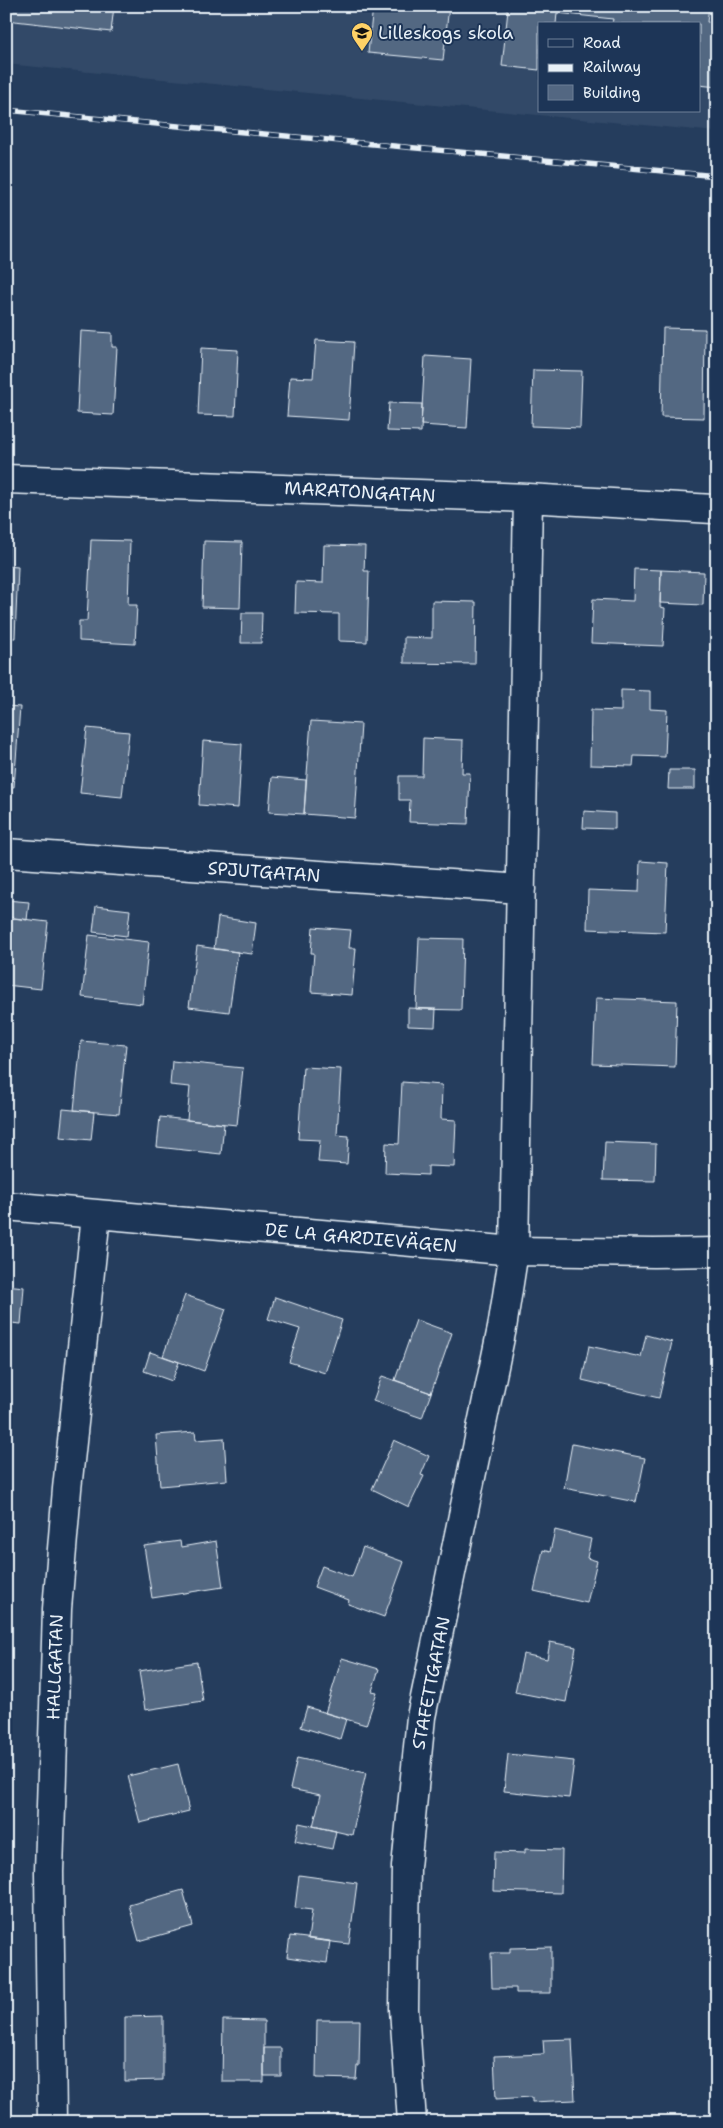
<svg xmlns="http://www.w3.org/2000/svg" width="723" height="2128" font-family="'Shantell Sans',sans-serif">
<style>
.built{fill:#334a68;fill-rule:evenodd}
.building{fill:#536782;stroke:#e8f1f8}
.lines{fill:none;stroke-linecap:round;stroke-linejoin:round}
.minor-casing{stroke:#e8f1f8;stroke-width:31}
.minor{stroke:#1d3557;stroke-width:28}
.rail-casing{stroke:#e8f1f8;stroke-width:5.5}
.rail{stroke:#1d3557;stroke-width:4;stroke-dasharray:11;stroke-linecap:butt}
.labels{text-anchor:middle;stroke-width:4;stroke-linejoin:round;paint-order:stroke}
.poi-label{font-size:18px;fill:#e8f1f8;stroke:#1d3557;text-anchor:start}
.street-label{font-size:18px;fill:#e8f1f8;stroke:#1d3557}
</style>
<rect width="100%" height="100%" fill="#253d5d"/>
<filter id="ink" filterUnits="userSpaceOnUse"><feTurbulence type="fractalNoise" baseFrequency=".02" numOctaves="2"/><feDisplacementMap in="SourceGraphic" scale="10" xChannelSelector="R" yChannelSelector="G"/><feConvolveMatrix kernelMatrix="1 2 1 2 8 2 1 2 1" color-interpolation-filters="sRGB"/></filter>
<g filter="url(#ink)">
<path class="built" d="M 6,6 L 717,6 L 717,132 L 6,64 ZM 539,24 L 699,24 L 699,111 L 539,111 Z"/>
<path class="building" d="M 6,6 L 114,6 L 111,32 L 6,20 Z
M 118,6 L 151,6 L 151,10 Z
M 373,6 L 449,6 L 443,60 L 368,53 Z
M 469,6 L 709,6 L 707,22 L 717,23 L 717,87 L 699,85 L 699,24 L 612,24 L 613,19 L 557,13 L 556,24 L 539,24 L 539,70 L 502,66 L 508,10 Z
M 663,328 L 705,329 L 704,418 L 661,417 Z
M 81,331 L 112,333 L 112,347 L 117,347 L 113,415 L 77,413 Z
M 316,340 L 354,342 L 349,420 L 287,416 L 290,377 L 313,378 Z
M 201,348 L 238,350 L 235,416 L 198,415 Z
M 425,356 L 471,359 L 467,428 L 421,425 Z
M 533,370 L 582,371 L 580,428 L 531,426 Z
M 389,403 L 422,404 L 421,432 L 387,431 Z
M 6,535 L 9,535 L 8,566 L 6,566 Z
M 91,540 L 130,541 L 128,605 L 137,605 L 135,644 L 79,641 L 79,621 L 87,621 Z
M 204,541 L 242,542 L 240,608 L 202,607 Z
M 324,545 L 365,546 L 364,571 L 369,571 L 367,642 L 339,641 L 339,614 L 295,613 L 296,582 L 323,583 Z
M 6,566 L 18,567 L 15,638 L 6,638 Z
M 634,569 L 661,570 L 660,607 L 665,608 L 663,646 L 591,643 L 593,599 L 633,601 Z
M 661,570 L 704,572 L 703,605 L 660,603 Z
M 432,601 L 476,602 L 475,664 L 404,663 L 404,637 L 432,638 Z
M 242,613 L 262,613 L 261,643 L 241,643 Z
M 621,690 L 650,691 L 650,709 L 667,710 L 665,757 L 634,756 L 633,766 L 590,765 L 591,710 L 621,711 Z
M 6,706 L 20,707 L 14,787 L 6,786 Z
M 311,721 L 361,724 L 355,818 L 304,814 Z
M 87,728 L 129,732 L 122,797 L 80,793 Z
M 423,738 L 463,740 L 462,773 L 470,773 L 468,824 L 409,822 L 410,800 L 399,800 L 399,776 L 422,776 Z
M 203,741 L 242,744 L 238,808 L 199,805 Z
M 669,770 L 695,770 L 695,789 L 668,789 Z
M 272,777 L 306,780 L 304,814 L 269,812 Z
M 584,811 L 615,813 L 615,829 L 583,828 Z
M 640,861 L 668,863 L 665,932 L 587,929 L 588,890 L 639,892 Z
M 6,900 L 29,902 L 27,920 L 6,917 Z
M 96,906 L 130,910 L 127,936 L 93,932 Z
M 6,917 L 48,922 L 41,989 L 6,985 Z
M 218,917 L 256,923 L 252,954 L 214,949 Z
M 313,927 L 351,930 L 349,948 L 356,948 L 352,995 L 311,992 L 314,953 L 311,953 Z
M 89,935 L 149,942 L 142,1004 L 82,997 Z
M 419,938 L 463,939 L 461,1010 L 416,1009 Z
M 197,946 L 238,952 L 229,1012 L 189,1007 Z
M 596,998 L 677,1001 L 675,1067 L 593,1064 Z
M 408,1008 L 436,1009 L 435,1027 L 408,1026 Z
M 81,1041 L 126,1045 L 119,1114 L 74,1110 Z
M 172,1061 L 243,1068 L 237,1125 L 187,1120 L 190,1087 L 170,1085 Z
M 303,1067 L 341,1069 L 337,1135 L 349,1136 L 347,1164 L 318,1162 L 320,1140 L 298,1139 Z
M 402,1082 L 442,1085 L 441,1119 L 456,1120 L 454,1167 L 428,1166 L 428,1175 L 385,1173 L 386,1143 L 399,1144 Z
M 63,1109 L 94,1112 L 91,1140 L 60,1137 Z
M 160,1117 L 224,1124 L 221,1154 L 157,1147 Z
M 605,1142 L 656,1144 L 655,1181 L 603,1180 Z
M 6,1285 L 24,1287 L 21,1324 L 11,1323 L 9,1341 L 6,1341 Z
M 185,1295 L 226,1309 L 204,1371 L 163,1356 Z
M 275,1297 L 342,1320 L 325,1373 L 289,1362 L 300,1329 L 268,1319 Z
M 416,1320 L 452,1333 L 431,1393 L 395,1380 Z
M 646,1335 L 672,1342 L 659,1398 L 582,1380 L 589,1346 L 641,1357 Z
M 150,1352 L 179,1362 L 172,1381 L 144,1371 Z
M 382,1376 L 431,1393 L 422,1418 L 373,1401 Z
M 195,1432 L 196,1440 L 224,1438 L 227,1480 L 160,1486 L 156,1435 Z
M 394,1440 L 429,1456 L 421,1475 L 424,1476 L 409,1507 L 372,1489 Z
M 572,1444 L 645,1458 L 636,1502 L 564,1488 Z
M 555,1530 L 591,1539 L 587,1558 L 597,1561 L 587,1603 L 534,1591 L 543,1550 L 550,1552 Z
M 180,1541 L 181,1547 L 216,1541 L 223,1587 L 152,1598 L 144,1546 Z
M 363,1547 L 404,1562 L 384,1617 L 348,1604 L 349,1600 L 314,1587 L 322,1566 L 352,1577 Z
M 550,1642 L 576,1647 L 566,1702 L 515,1692 L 523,1654 L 547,1659 Z
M 342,1658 L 379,1669 L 372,1691 L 377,1692 L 366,1725 L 325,1713 Z
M 197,1662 L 203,1701 L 145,1710 L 139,1671 Z
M 307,1707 L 346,1719 L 340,1739 L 301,1727 Z
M 508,1754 L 574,1761 L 569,1798 L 504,1791 Z
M 297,1758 L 366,1773 L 352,1835 L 313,1826 L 321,1795 L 290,1789 Z
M 178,1764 L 189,1811 L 140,1823 L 128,1776 Z
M 299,1823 L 336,1831 L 332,1849 L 295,1841 Z
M 525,1849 L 562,1850 L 561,1893 L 493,1891 L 494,1852 L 525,1853 Z
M 299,1875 L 357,1883 L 349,1944 L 308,1939 L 312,1910 L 295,1908 Z
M 183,1890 L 193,1926 L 139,1941 L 129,1905 Z
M 290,1936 L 330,1941 L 327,1963 L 287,1957 Z
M 551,1947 L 551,1993 L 516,1993 L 516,1988 L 492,1988 L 491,1953 L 510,1953 L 510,1948 Z
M 163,2016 L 163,2080 L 125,2081 L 125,2017 Z
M 223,2020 L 264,2021 L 264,2082 L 222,2082 Z
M 317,2020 L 360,2020 L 359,2066 L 357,2066 L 356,2079 L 316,2078 Z
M 572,2039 L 575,2100 L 532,2102 L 532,2097 L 496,2099 L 494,2056 L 544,2054 L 543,2040 Z
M 264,2048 L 281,2048 L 281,2076 L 264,2076 Z"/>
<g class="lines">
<g class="minor-casing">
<path id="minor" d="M 6,479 L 528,498 L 713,509
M 6,853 L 521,889
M 6,1206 L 514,1251 L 654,1253 L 717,1252
M 52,2122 L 49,1872 L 57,1609 L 67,1489 L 96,1215
M 412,2122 L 404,2009 L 405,1931 L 406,1867 L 421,1717 L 502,1328 L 514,1251 L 528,498"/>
</g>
<use href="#minor" class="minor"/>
<g class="rail-casing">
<path id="rail" d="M 6,110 L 717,176"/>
</g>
<use href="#rail" class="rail"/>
</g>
</g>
<defs>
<g id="school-pin" transform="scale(1.125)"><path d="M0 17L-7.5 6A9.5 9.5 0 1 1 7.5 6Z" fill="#ffd166" stroke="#1d3557"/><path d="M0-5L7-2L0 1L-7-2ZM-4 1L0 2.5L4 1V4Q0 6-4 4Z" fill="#111"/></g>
</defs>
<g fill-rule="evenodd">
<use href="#school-pin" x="362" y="33"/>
</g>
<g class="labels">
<g class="poi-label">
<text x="378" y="39">Lilleskogs skola</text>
</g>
<g class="street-label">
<text transform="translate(360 492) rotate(3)" y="6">MARATONGATAN</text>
<text transform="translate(264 872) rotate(4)" y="6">SPJUTGATAN</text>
<text transform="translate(361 1238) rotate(5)" y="6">DE LA GARDIEVÄGEN</text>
<text transform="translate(55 1667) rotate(-88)" y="6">HALLGATAN</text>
<text transform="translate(431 1683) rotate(-79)" y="6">STAFETTGATAN</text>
</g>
</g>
<rect width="723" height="2128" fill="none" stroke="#1d3557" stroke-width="25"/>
<rect x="12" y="12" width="698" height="2103" fill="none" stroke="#e8f1f8" stroke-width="2" filter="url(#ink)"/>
<rect x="538" y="22" width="162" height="90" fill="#1d3557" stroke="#6e8097"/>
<rect x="548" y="39" width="25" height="8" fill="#1d3557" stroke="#6e8097"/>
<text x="583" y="48" font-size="15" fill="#e8f1f8">Road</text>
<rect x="548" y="64" width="25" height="8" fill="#e8f1f8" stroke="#6e8097"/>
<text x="583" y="72" font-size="15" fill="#e8f1f8">Railway</text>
<rect x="548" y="85" width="25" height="15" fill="#536782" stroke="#6e8097"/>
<text x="583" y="98" font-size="15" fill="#e8f1f8">Building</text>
</svg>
